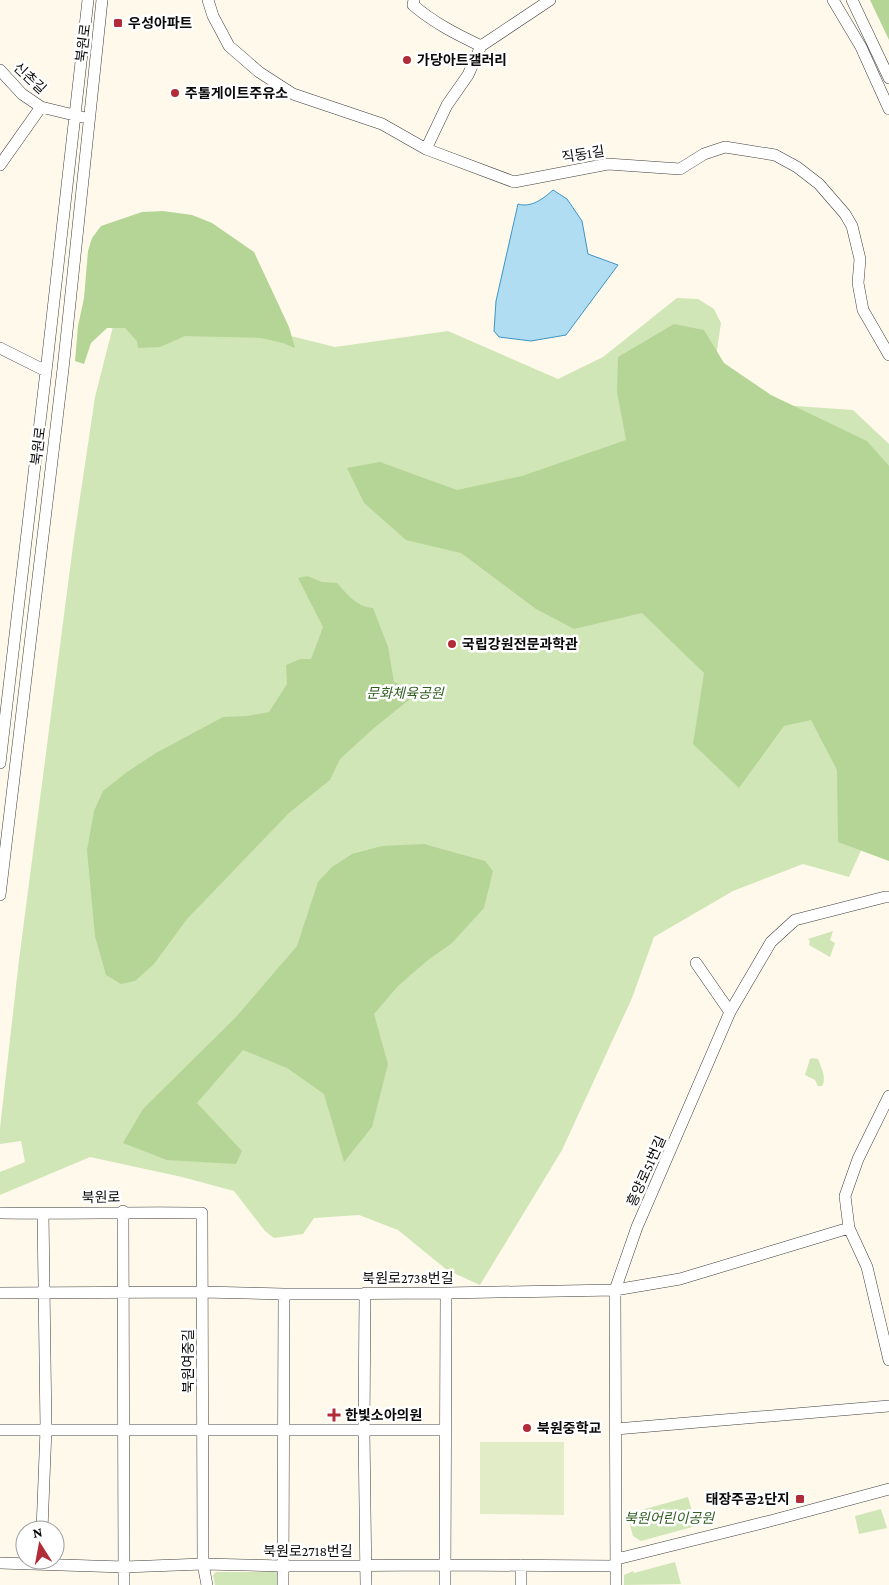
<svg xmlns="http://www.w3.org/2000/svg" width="889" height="1585" font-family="'Crimson Pro','Noto Sans KR',serif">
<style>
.green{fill:#d1e6b6}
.forest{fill:#b5d596}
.pitch{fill:#e2edc7}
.water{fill:#b1ddf2;stroke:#3c95c5}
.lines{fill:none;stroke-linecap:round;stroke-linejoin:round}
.minor-casing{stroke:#3e3e3e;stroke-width:12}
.minor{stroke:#fff;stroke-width:11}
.poi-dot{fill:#b22b38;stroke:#fff;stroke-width:2}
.labels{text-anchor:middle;stroke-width:5;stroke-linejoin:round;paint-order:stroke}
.poi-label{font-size:14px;font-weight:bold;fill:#0b0b0b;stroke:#fff;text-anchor:start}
.street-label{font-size:14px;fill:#0b0b0b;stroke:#fff}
.park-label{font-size:14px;font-style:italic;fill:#2f5e1f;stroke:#fff}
</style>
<rect width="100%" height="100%" fill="#fef9ea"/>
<path class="green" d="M 123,287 L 291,336 L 335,347 L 448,331 L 558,379 L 603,357 L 677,298 L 698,299 L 714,309 L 721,323 L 715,363 L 767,404 L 853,410 L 889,444 L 889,789 L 849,877 L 803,864 L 733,891 L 654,937 L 632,998 L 562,1150 L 480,1285 L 447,1270 L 398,1230 L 359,1215 L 314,1218 L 303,1234 L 274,1238 L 265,1231 L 234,1191 L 182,1177 L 90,1157 L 0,1195 L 0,1172 L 25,1162 L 21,1141 L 0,1144 L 0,1128 L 19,960 L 74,538 L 95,397 Z
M 833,931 L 830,940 L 835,943 L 830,957 L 809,945 L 810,941 L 808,939 Z
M 812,1058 L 818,1059 C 821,1067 827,1078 822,1086 L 818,1086 L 815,1080 L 805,1075 L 810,1059 Z
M 688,1497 L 696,1526 L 641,1541 L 633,1536 L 627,1514 Z
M 881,1509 L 887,1528 L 859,1534 L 855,1516 Z
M 675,1562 L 681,1584 L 624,1585 L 624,1575 L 633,1571 L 634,1573 Z
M 216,1572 L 279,1572 L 279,1585 L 215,1585 L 213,1575 Z"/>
<path class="forest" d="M 870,0 L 889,0 L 889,40 Z
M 163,211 L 192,215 L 212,223 L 254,252 L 289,327 L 295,348 L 283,343 L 261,338 L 185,336 L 160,347 L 138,348 L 137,341 L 125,328 L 107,328 L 91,343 L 84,364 L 75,361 L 78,326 L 84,298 L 88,251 L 92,238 L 101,226 L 142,212 Z
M 674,324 L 704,330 L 724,363 L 771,395 L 867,441 L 889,466 L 889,861 L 838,842 L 837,770 L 811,720 L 784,726 L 739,788 L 693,744 L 704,673 L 642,613 L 574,629 L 536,609 L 461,553 L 406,540 L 364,503 L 347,468 L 380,462 L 457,490 L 522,476 L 626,440 L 617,392 L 618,357 Z
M 307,576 L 322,582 L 337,583 C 347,594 357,607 373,608 L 388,647 L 394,682 L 420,691 L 374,728 L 340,759 L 330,780 L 289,813 L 187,919 L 154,964 L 135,981 L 121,984 L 106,975 L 95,936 L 87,850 L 94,811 L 103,791 L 127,772 L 156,753 L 223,717 L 247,716 L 269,712 L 287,684 L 286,665 L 300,659 L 311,659 L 323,627 L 298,578 Z
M 424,844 L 485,861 L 493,871 L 484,908 L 452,943 L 428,960 L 398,986 L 374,1014 L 388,1064 L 372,1127 L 344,1162 L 324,1094 L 287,1068 L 243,1050 L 197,1103 L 242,1151 L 236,1164 L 167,1160 L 123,1143 L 143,1109 L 236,1017 L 297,946 L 318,882 L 332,867 L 352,854 L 382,846 Z"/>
<path class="pitch" d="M 480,1442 L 564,1442 L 564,1515 L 480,1514 Z"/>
<path class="water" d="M 553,190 L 567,199 L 582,221 L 588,254 L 618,265 L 566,335 L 531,341 L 499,337 L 494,331 L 496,301 L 518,204 C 531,208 543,199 553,190 Z"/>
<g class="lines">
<g class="minor-casing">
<path id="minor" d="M 208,0 L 213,16 L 229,46 L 259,72 L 293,94 L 382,124 L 426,149 L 514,182 L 608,164 L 680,169 L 704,154 L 725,147 L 775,155 L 797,167 L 819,184 L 845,214 L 852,226 L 860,259 L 858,283 L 863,310 L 889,355
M 414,0 L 413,5 C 434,23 456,34 481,46
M 833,0 L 861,47 L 889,109
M 852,0 L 889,78
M 0,70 L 22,94 L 41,107 L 82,117
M 426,149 L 447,105 L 468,75 L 481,46 L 550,0
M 0,165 L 41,107
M 0,348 L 46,371
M 0,763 C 29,508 61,255 88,0
M 0,895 L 63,369 L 102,0
M 696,963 L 730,1012
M 889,1096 L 858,1159 L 845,1196 L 849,1228 L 867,1267 L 889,1360
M 123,1211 L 124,1585
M 0,1213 C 67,1214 135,1212 202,1213 L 203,1564 L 207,1585
M 0,1293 L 202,1292 L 284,1294 L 446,1293 L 615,1290 L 680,1279 L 849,1228
M 365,1293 L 364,1430 L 366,1585
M 616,1429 L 889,1406
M 0,1430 L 445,1430
M 42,1530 L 46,1429 L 43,1213
M 617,1559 L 770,1521 L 889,1489
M 0,1563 L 124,1567 L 203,1564 L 283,1566 L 445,1565 L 616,1566
M 521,1565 L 521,1585
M 283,1585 L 284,1294
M 445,1585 L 446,1293
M 616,1585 L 615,1290 L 637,1227 L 730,1012 L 771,942 L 795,920 L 885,897 L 889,897"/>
</g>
<use href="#minor" class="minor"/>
</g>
<g class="poi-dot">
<rect x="113" y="18" width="10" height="10" rx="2.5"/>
<circle cx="407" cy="60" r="5"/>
<circle cx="175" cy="93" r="5"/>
<circle cx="452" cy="644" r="5"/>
<path d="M331.5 1407.5h5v5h5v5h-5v5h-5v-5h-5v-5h5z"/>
<circle cx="527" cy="1428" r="5"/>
<rect x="795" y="1494" width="10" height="10" rx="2.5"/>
</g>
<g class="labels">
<g class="poi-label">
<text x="128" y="28">우성아파트</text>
<text x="417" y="65">가당아트갤러리</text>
<text x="185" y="98">주톨게이트주유소</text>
<text x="462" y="649">국립강원전문과학관</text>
<text x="345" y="1420">한빛소아의원</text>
<text x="537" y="1433">북원중학교</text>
<text x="790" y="1504" text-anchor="end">태장주공2단지</text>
</g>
<g class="street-label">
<text transform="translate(83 43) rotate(-83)" y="5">북원로</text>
<text transform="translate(30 78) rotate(43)" y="5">신촌길</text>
<text transform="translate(583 154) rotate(-9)" y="5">직동1길</text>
<text transform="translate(38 446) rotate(-83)" y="5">북원로</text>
<text transform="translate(646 1171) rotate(-66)" y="5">흥양로51번길</text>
<text transform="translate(101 1197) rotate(-1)" y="5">북원로</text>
<text x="408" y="1283">북원로2738번길</text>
<text transform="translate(188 1361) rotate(-90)" y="5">북원여중길</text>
<text x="308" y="1556">북원로2718번길</text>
</g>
<g class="park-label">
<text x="405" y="698">문화체육공원</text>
<text x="669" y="1523">북원어린이공원</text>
</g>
</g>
<g transform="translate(40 1545) rotate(349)"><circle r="24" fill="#ffffff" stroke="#9d9d9d"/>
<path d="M0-4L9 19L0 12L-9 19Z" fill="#b22b38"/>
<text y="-8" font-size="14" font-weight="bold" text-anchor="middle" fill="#0b0b0b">N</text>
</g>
</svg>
